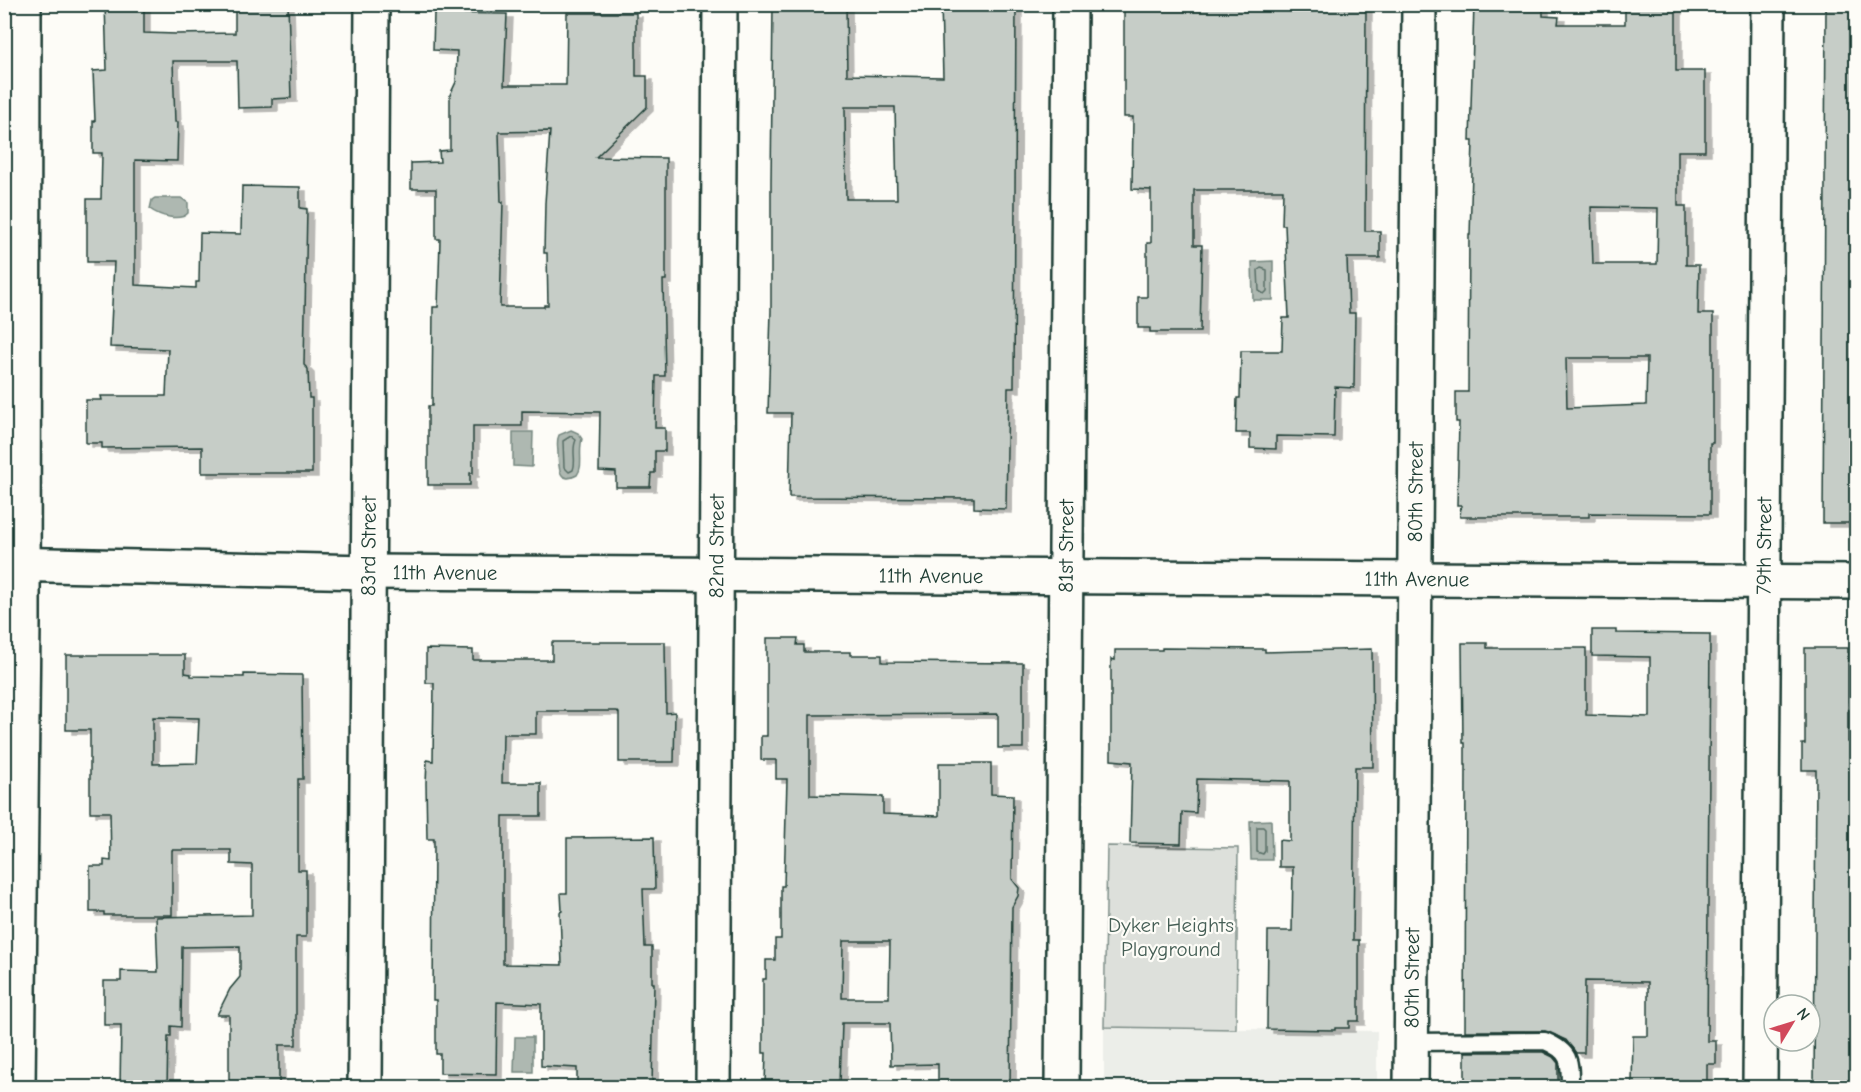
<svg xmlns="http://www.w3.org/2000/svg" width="1861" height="1092" font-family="'Comic Neue',sans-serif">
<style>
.built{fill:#eceee9}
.green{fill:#dde0db;stroke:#7e8e88;stroke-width:1.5}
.water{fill:#aeb8b1;stroke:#75877f;stroke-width:1.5}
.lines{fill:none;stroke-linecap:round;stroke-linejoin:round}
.shore{stroke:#586e66;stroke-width:1.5}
.building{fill:#c6cdc7;stroke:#1f3d34;stroke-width:1.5;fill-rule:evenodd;filter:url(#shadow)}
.lane-casing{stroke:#1f3d34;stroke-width:21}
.street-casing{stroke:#1f3d34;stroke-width:38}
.lane{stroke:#fdfcf7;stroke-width:16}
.street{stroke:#fdfcf7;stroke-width:33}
.labels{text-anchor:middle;stroke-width:4.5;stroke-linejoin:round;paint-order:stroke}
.street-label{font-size:21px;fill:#1f3d34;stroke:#fdfcf7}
.park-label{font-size:21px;fill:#455e55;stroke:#fdfcf7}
</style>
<defs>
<filter id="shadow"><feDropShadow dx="6" dy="4" stdDeviation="0" flood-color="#0004"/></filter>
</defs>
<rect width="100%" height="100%" fill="#fdfcf7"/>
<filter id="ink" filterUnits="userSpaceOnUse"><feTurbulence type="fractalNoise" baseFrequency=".0167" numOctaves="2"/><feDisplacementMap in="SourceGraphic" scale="12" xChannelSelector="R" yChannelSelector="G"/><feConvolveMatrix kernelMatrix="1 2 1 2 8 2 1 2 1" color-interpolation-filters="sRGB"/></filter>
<g filter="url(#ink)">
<path class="built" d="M 1104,1027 L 1377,1031 L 1377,1087 L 1104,1087 Z"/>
<path class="green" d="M 1107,846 L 1238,848 L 1236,1029 L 1104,1027 Z"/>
<path class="water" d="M 155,198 L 181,198 L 188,203 L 188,213 C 180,222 159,216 150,209 L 152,200 Z
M 1273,261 L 1273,300 L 1253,300 L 1252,262 Z
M 571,430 L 578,433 L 582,439 C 578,452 584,466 577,475 C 558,485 559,467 558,454 C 558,447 556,441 559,435 Z
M 513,432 L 533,432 L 532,467 L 513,466 Z
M 1271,820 L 1272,860 L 1251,860 L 1250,821 Z
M 515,1037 L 533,1037 L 533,1072 L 514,1072 Z"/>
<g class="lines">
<path class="shore" d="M 1261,268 L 1267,270 L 1267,291 L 1264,294 L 1259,291 L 1258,270 Z
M 571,436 L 576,440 C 571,450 577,461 573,470 L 569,472 L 564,467 L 563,441 Z
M 1257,827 L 1263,827 L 1265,829 L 1265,851 L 1263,854 L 1257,852 Z"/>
</g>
<path class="building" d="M 105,4 L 144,4 L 144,33 L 176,34 L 235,33 L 235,4 L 288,4 L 291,98 L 272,99 L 272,107 L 238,108 L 237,61 L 173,61 L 175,122 L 178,122 L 177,161 L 135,160 L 135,285 L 196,288 L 196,282 L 199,282 L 200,233 L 241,234 L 242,186 L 300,187 L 300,208 L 307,209 L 304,365 L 308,369 L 309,398 L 312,398 L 312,473 L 202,473 L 202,447 L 102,448 L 102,443 L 86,443 L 86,400 L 102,400 L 101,396 L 166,396 L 168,349 L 110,347 L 114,262 L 87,262 L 87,199 L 101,199 L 102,153 L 93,153 L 93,121 L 95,121 L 93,71 L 107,70 Z
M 773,4 L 846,4 L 847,75 L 943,77 L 941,4 L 1016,4 L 1014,388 L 1008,388 L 1006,509 L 974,508 L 974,498 L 789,497 L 791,413 L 768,413 L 771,311 L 771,182 ZM 845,107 L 895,107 L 897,199 L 846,199 Z
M 1124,4 L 1366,4 L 1365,231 L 1380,231 L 1380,258 L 1347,258 L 1349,313 L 1355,313 L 1354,388 L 1335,387 L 1334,437 L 1276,436 L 1276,449 L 1250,448 L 1250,433 L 1236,433 L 1237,398 L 1240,398 L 1241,351 L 1282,351 L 1283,318 L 1289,318 L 1285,225 L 1282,225 L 1283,190 L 1194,190 L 1194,245 L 1202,245 L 1200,332 L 1150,332 L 1150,328 L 1138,328 L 1138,297 L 1147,297 L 1147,243 L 1151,243 L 1151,190 L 1132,189 L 1133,117 L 1124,117 Z
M 1474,4 L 1543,4 L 1543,16 L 1559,17 L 1558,24 L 1625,24 L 1625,4 L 1676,4 L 1676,71 L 1705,71 L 1705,151 L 1678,151 L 1678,206 L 1686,206 L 1686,265 L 1699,265 L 1698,314 L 1713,314 L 1713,443 L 1710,443 L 1710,514 L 1589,513 L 1589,517 L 1460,517 L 1461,505 L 1457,505 L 1459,422 L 1456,422 L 1456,392 L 1468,392 L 1469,235 L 1470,235 L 1473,141 L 1470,141 ZM 1591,207 L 1658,208 L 1657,264 L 1593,264 ZM 1566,358 L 1647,358 L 1646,405 L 1567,408 Z
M 1826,4 L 1857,4 L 1857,523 L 1823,523 Z
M 434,13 L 507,14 L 504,85 L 566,85 L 567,13 L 636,13 L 636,76 L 647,76 L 647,107 L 596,157 L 666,158 L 666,280 L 663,280 L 665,376 L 656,376 L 655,428 L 665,428 L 665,451 L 655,451 L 655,473 L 651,473 L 650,487 L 616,487 L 616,472 L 599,471 L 600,412 L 522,411 L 522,426 L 473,426 L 473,473 L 470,473 L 470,485 L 428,485 L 428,406 L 432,406 L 433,307 L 438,307 L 440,239 L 436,239 L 436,189 L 411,189 L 411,163 L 440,162 L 439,151 L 450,150 L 450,95 L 456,82 L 457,51 L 433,50 ZM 550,131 L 545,203 L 544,253 L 547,253 L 548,305 L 544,305 L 544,307 L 500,307 L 503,202 L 501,202 L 499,132 Z
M 1592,630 L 1616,630 L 1616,633 L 1710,634 L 1707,1041 L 1716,1041 L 1716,1064 L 1707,1064 L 1707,1085 L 1632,1085 L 1633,1036 L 1648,1036 L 1648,982 L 1585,981 L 1584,1053 L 1576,1053 L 1566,1040 L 1545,1031 L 1465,1031 L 1466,765 L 1465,765 L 1465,743 L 1463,743 L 1462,643 L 1487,643 L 1487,648 L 1586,648 L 1586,715 L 1650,717 L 1650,657 L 1592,656 Z
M 767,638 L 798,638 L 797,645 L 804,645 L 804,652 L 851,652 L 851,655 L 882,655 L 882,662 L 1023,663 L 1023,748 L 998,748 L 998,714 L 810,715 L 810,795 L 883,797 L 883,814 L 939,816 L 939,763 L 991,763 L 991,794 L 1013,795 L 1012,879 L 1019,888 L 1018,896 L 1012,907 L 1010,1087 L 938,1087 L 938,1064 L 891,1065 L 890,1023 L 842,1023 L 840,1085 L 765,1084 L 766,1053 L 763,1053 L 763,979 L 766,979 L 766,960 L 775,960 L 775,939 L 781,939 L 781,886 L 784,886 L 787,779 L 776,779 L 776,760 L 761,760 L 761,736 L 767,736 ZM 843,941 L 890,941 L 889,998 L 842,998 Z
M 552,642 L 665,642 L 666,713 L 675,712 L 674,762 L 619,762 L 619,713 L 617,711 L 536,711 L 536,734 L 503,734 L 502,783 L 541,783 L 541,816 L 503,816 L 503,964 L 562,965 L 560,912 L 562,911 L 561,893 L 567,893 L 567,838 L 654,837 L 655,889 L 643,889 L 645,947 L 652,947 L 652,983 L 654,983 L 652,1088 L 577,1088 L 577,1068 L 541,1066 L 541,1004 L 497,1002 L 496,1074 L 440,1073 L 440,1054 L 436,1054 L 436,1000 L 433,1000 L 434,839 L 427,839 L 426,783 L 427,760 L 433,761 L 434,683 L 426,683 L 426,649 L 473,650 L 473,660 L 552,660 Z
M 1162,648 L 1265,649 L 1265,652 L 1372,649 L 1373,767 L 1355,767 L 1353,940 L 1359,940 L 1359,1021 L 1349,1021 L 1349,1028 L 1335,1028 L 1335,1030 L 1267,1029 L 1268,931 L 1292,931 L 1293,867 L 1279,867 L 1279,840 L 1290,841 L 1290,781 L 1197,779 L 1196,813 L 1182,812 L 1181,844 L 1130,843 L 1132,762 L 1111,760 L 1111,659 L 1115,660 L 1115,650 L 1162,650 Z
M 1805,648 L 1848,648 L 1848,742 L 1857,742 L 1857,1088 L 1814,1088 L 1816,770 L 1802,770 L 1802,744 L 1805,744 Z
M 66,655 L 185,655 L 185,673 L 191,674 L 191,676 L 244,677 L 244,674 L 302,675 L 303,779 L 298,779 L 298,870 L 306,870 L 306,937 L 296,937 L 296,1045 L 279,1045 L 279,1088 L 229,1088 L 229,1015 L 217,1015 L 230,989 L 240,977 L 240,946 L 182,947 L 181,1027 L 171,1026 L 171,1036 L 168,1036 L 167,1088 L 120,1088 L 121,1025 L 104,1025 L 104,981 L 121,981 L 121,971 L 158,972 L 156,917 L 252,915 L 252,865 L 231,864 L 231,850 L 172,850 L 172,915 L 104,915 L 104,912 L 90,912 L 90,866 L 104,866 L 104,860 L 111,861 L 110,812 L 90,812 L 90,730 L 66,730 ZM 153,717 L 199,718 L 197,763 L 153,764 Z
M 1465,1052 L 1543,1052 L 1553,1057 L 1558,1063 L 1558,1084 L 1510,1083 L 1510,1088 L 1465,1088 Z"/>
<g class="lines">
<g class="lane-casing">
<path id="lane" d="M 1411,1042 L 1545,1041 C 1571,1052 1570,1061 1570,1088"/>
</g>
<g class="street-casing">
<g id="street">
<path id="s1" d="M 4,564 L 368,572 L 1856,582"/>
<path d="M 18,1088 L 23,622 L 24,4"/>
<path id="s2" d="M 365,1088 L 372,4"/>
<path id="s3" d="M 713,1088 L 720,4"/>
<path id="s4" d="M 1062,1088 L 1070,4"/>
<path id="s5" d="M 1411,1088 L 1419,4"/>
<path id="s6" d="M 1760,1088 L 1768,4"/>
</g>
</g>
<use href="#lane" class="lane"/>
<use href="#street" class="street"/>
</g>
</g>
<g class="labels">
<g class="street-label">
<text dy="7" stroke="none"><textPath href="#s5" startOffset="596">80th Street</textPath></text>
<text dy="7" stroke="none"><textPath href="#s2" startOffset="542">83rd Street</textPath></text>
<text dy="7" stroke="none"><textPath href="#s3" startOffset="542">82nd Street</textPath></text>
<text dy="7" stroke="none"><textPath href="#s4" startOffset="542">81st Street</textPath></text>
<text dy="7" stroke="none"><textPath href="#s6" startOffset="542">79th Street</textPath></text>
<text dy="7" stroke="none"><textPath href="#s1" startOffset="441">11th Avenue</textPath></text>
<text dy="7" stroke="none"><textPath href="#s1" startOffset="927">11th Avenue</textPath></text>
<text dy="7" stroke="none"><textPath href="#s1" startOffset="1413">11th Avenue</textPath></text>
<text dy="7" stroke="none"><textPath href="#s5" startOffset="110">80th Street</textPath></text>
</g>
<g class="park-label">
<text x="1171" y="932">Dyker Heights<tspan x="1171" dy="24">Playground</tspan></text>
</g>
</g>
<rect width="1861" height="1092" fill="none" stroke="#fdfcf7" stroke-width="24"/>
<rect x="12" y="12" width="1837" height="1068" fill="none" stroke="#1f3d34" stroke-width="2" filter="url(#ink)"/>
<g transform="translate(1792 1023) rotate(52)"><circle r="28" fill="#fdfcf7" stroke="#a4b0a9" stroke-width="1.5"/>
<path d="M0-4.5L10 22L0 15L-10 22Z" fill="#d1495b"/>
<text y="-9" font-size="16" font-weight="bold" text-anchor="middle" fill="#1f3d34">N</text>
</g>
</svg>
